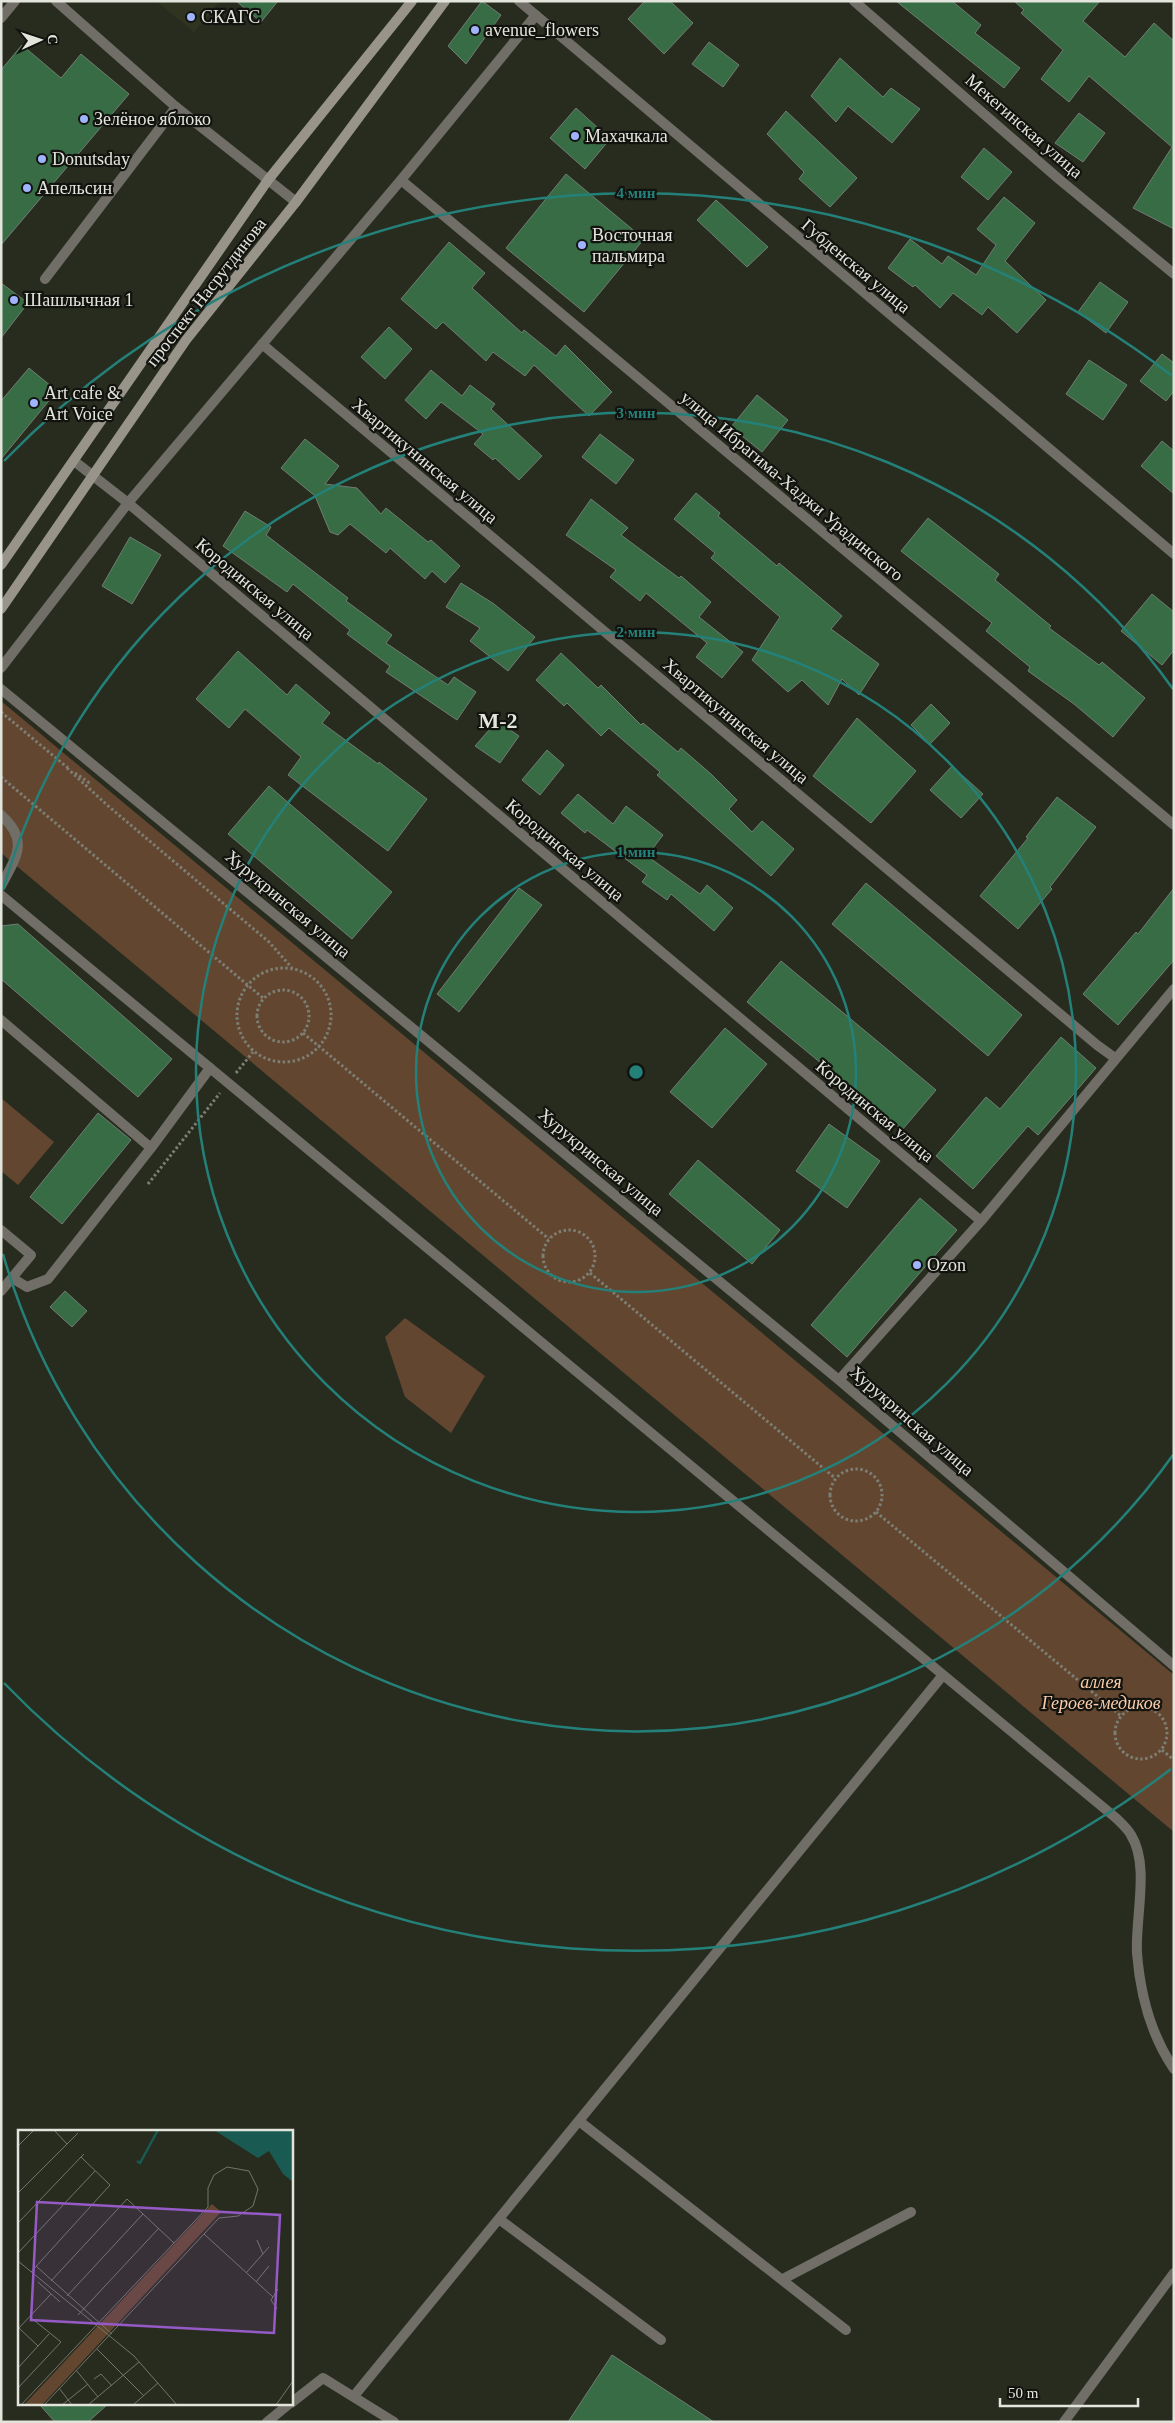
<svg xmlns="http://www.w3.org/2000/svg" width="1175" height="2423" font-family="Georgia,serif">
<style>
.built{fill:#2f3421}
.green{fill:#634630}
.building{fill:#386c45;stroke:#707d73}
.lines{fill:none;stroke-linecap:round;stroke-linejoin:round}
.path{stroke:#7c7f74;stroke-width:3;stroke-dasharray:2.5 2.5;stroke-linecap:butt}
.service{stroke:#706e67;stroke-width:10}
.minor{stroke:#706e67;stroke-width:10}
.secondary{stroke:#98948a;stroke-width:10}
.ring{fill:none;stroke:#248179;stroke-width:2.5}
.poi-dot{fill:#a0b3fd;stroke:#12130e;stroke-width:2}
.labels{text-anchor:middle;stroke-width:4.5;stroke-linejoin:round;paint-order:stroke}
.poi-label{font-size:18px;fill:#e3e5dd;stroke:#12130e;text-anchor:start}
.street-label{font-size:18px;fill:#e3e5dd;stroke:#12130e}
.park-label{font-size:18px;font-style:italic;fill:#facdaa;stroke:#12130e}
.district-label{font-size:22px;font-weight:bold;fill:#e3e5dd;stroke:#12130e}
.inset-river{fill:none;stroke:#195b52;stroke-width:2.5}
.inset-road{fill:none;stroke:#73766b;stroke-width:1}
.view{fill:#955ac6;fill-opacity:0.15;stroke:#955ac6;stroke-width:2.5}
.inset-edge{fill:none;stroke:#e3e5dd;stroke-width:2.5}
.centre{fill:#248179;stroke:#12130e;stroke-width:2.5}
.ring-label{font-size:15px;text-anchor:middle;font-weight:bold;fill:#248179;stroke:#12130e;stroke-width:4.5;stroke-linejoin:round;paint-order:stroke}
</style>
<rect width="100%" height="100%" fill="#282c1f"/>
<path class="built" d="M 156,1 L 220,1 L 194,32 Z"/>
<path class="green" d="M 1,701 L 1174,1675 L 1174,1832 L 1,853 Z
M 1,1098 L 54,1142 L 18,1185 L 1,1171 Z
M 405,1318 L 485,1376 L 451,1433 L 405,1397 L 385,1337 Z"/>
<path class="building" d="M 236,1 L 278,1 L 261,22 Z
M 482,1 L 501,15 L 466,64 L 448,46 Z
M 645,1 L 670,1 L 693,23 L 664,54 L 628,19 Z
M 896,1 L 952,1 L 981,25 L 975,33 L 1020,68 L 1004,88 Z
M 1014,1 L 1100,1 L 1083,21 L 1125,57 L 1154,23 L 1174,41 L 1174,229 L 1133,208 L 1172,147 L 1089,76 L 1069,102 L 1041,79 L 1063,50 L 1021,13 L 1024,10 Z
M 709,42 L 739,65 L 723,87 L 692,64 Z
M 22,45 L 61,78 L 81,54 L 129,94 L 1,245 L 1,70 Z
M 840,58 L 883,97 L 891,88 L 920,109 L 892,143 L 848,106 L 836,122 L 811,96 Z
M 576,108 L 610,139 L 585,169 L 550,138 Z
M 786,111 L 857,178 L 830,207 L 799,179 L 804,172 L 767,134 Z
M 1079,113 L 1105,133 L 1083,162 L 1055,143 Z
M 984,148 L 1012,172 L 988,200 L 961,177 Z
M 566,174 L 644,239 L 584,312 L 506,248 Z
M 1004,197 L 1035,223 L 1005,261 L 1046,300 L 1017,333 L 988,307 L 982,315 L 953,293 L 940,308 L 915,285 L 913,287 L 888,268 L 910,239 L 942,264 L 948,256 L 976,275 L 996,245 L 977,229 Z
M 716,200 L 768,247 L 747,267 L 697,220 Z
M 449,242 L 485,273 L 472,288 L 522,333 L 524,330 L 556,356 L 565,345 L 612,392 L 589,416 L 534,365 L 525,376 L 493,352 L 486,361 L 443,322 L 436,329 L 401,299 Z
M 1100,282 L 1128,302 L 1106,333 L 1078,312 Z
M 1,283 L 28,303 L 1,338 Z
M 389,327 L 412,349 L 385,379 L 361,357 Z
M 1162,354 L 1174,363 L 1174,391 L 1166,401 L 1140,381 Z
M 1089,360 L 1127,385 L 1103,420 L 1066,394 Z
M 29,368 L 57,391 L 1,459 L 1,401 Z
M 431,370 L 462,396 L 470,385 L 495,404 L 491,409 L 542,456 L 519,480 L 495,458 L 493,460 L 474,444 L 483,434 L 441,402 L 426,419 L 405,400 Z
M 757,395 L 788,420 L 762,452 L 731,427 Z
M 600,434 L 634,460 L 616,484 L 582,457 Z
M 305,439 L 339,466 L 325,484 L 357,488 L 381,514 L 386,508 L 428,542 L 431,540 L 460,566 L 445,583 L 432,571 L 425,579 L 390,548 L 386,553 L 350,524 L 338,535 L 330,532 L 315,496 L 281,468 Z
M 1162,441 L 1174,451 L 1174,494 L 1141,466 Z
M 696,493 L 720,513 L 718,516 L 777,566 L 779,563 L 842,616 L 831,629 L 879,664 L 859,695 L 842,679 L 828,705 L 802,680 L 788,692 L 752,660 L 780,617 L 711,558 L 715,553 L 674,519 Z
M 591,499 L 628,528 L 621,535 L 679,578 L 681,576 L 711,602 L 699,617 L 743,652 L 722,678 L 696,657 L 707,643 L 646,593 L 640,601 L 610,577 L 616,570 L 566,535 Z
M 245,511 L 271,527 L 266,535 L 348,598 L 346,601 L 392,635 L 386,643 L 448,685 L 454,677 L 476,692 L 457,720 L 386,672 L 390,666 L 347,634 L 350,630 L 293,584 L 287,592 L 223,546 Z
M 928,518 L 999,574 L 995,580 L 1051,626 L 1049,628 L 1099,665 L 1102,662 L 1145,698 L 1113,737 L 1074,704 L 1028,671 L 1030,667 L 986,631 L 992,623 L 901,551 Z
M 130,537 L 161,555 L 132,604 L 102,586 Z
M 461,583 L 494,604 L 535,637 L 508,671 L 470,641 L 480,628 L 446,607 Z
M 1152,594 L 1174,612 L 1174,650 L 1162,665 L 1121,631 Z
M 238,651 L 287,695 L 296,684 L 330,713 L 322,723 L 378,764 L 379,762 L 427,799 L 388,851 L 288,775 L 301,757 L 245,709 L 229,728 L 196,699 Z
M 561,653 L 598,688 L 601,685 L 641,725 L 643,723 L 678,752 L 681,748 L 711,774 L 737,800 L 729,809 L 752,832 L 762,821 L 794,849 L 771,876 L 657,775 L 660,772 L 609,728 L 601,736 L 567,703 L 564,706 L 536,680 Z
M 931,704 L 950,723 L 930,744 L 911,725 Z
M 857,718 L 916,771 L 871,823 L 813,776 Z
M 497,721 L 519,736 L 500,763 L 475,746 Z
M 547,750 L 564,765 L 540,795 L 522,780 Z
M 952,766 L 983,794 L 961,818 L 930,790 Z
M 269,786 L 392,892 L 352,939 L 228,834 Z
M 578,794 L 613,824 L 626,806 L 663,835 L 647,856 L 700,894 L 707,885 L 733,908 L 714,931 L 671,894 L 667,900 L 642,882 L 647,875 L 587,830 L 585,833 L 561,813 Z
M 1057,797 L 1096,827 L 1050,887 L 1052,889 L 1018,929 L 980,896 L 1028,838 L 1026,837 Z
M 866,883 L 1022,1015 L 988,1056 L 832,924 Z
M 519,888 L 542,905 L 459,1012 L 437,994 Z
M 1174,888 L 1174,960 L 1118,1025 L 1083,994 L 1136,932 L 1138,934 Z
M 18,924 L 172,1059 L 138,1097 L 1,979 L 1,926 Z
M 781,961 L 936,1090 L 902,1130 L 747,1002 Z
M 725,1028 L 767,1064 L 712,1128 L 670,1092 Z
M 1061,1037 L 1096,1068 L 1038,1135 L 1028,1126 L 973,1189 L 936,1156 L 986,1097 L 1000,1109 Z
M 98,1113 L 131,1140 L 62,1224 L 30,1197 Z
M 829,1124 L 880,1161 L 847,1208 L 796,1171 Z
M 698,1160 L 780,1230 L 752,1264 L 669,1194 Z
M 920,1198 L 957,1230 L 847,1357 L 811,1325 Z
M 65,1291 L 87,1311 L 72,1327 L 50,1307 Z
M 612,2355 L 714,2422 L 568,2422 Z
M 39,2404 L 108,2404 L 88,2422 L 55,2422 Z"/>
<g class="lines">
<path class="path" d="M 1,712 L 68,768
M 67,768 L 107,805 L 269,942 L 292,968
M 75,773 L 91,784
M 1,777 L 263,998
M237 1015a47 47 0 1 1 94 0a47 47 0 1 1-94 0Z
M257 1016a26 26 0 1 1 52 0a26 26 0 1 1-52 0Z
M 303,1033 L 549,1239
M 236,1073 L 253,1052
M 148,1184 L 220,1093
M543 1256a26 26 0 1 1 52 0a26 26 0 1 1-52 0Z
M 590,1273 L 835,1478
M830 1495a26 26 0 1 1 52 0a26 26 0 1 1-52 0Z
M 876,1512 L 1121,1716
M1115 1733a26 26 0 1 1 52 0a26 26 0 1 1-52 0Z
M 1162,1750 L 1174,1760"/>
<path class="service" d="M 45,279 L 176,107
M 1,815 C 30,841 16,857 1,886
M 1,1020 L 151,1148
M 1,1230 L 31,1255 L 1,1291
M 12,1278 L 27,1287 L 48,1279 L 151,1148 L 210,1068
M 1064,2422 L 1174,2273"/>
<path class="minor" d="M 56,1 L 176,107 L 296,202
M 519,1 L 1174,554
M 854,1 L 1060,180 L 1174,274
M 1,18 L 15,1
M 401,180 L 1174,825
M 262,344 L 1097,1045 L 1115,1058
M 74,461 L 128,503 L 981,1221
M 1,668 L 128,503 L 401,180 L 536,15
M 1,689 L 839,1380 L 1174,1666
M 1,895 L 1116,1818 C 1121,1823 1128,1829 1131,1835 C 1150,1865 1135,1918 1137,1953 C 1140,1992 1151,2035 1174,2069
M 839,1380 L 981,1221 L 1174,989
M 579,2121 L 846,2330
M 499,2219 L 661,2340
M 783,2279 L 911,2212
M 354,2396 L 943,1675
M 291,2403 L 323,2378 L 394,2422
M 267,2422 L 289,2404"/>
<path class="secondary" d="M 1,565 L 268,180 L 412,1
M 1,609 L 186,340 L 296,202 L 445,1"/>
</g>
<g class="ring">
<circle cx="636" cy="1072" r="220"/>
<circle cx="636" cy="1072" r="440"/>
<path d="M1173 1455A659 659 0 0 1 3 1254M3 890A659 659 0 0 1 1173 689"/>
<path d="M1171 1769A879 879 0 0 1 4 1683M4 461A879 879 0 0 1 1171 375"/>
</g>
<g class="poi-dot">
<circle cx="191" cy="17" r="5"/>
<circle cx="475" cy="30" r="5"/>
<circle cx="84" cy="119" r="5"/>
<circle cx="575" cy="136" r="5"/>
<circle cx="42" cy="159" r="5"/>
<circle cx="27" cy="188" r="5"/>
<circle cx="582" cy="245" r="5"/>
<circle cx="14" cy="300" r="5"/>
<circle cx="34" cy="403" r="5"/>
<circle cx="917" cy="1265" r="5"/>
</g>
<g class="labels">
<g class="poi-label">
<text x="201" y="23">СКАГС</text>
<text x="485" y="36">avenue_flowers</text>
<text x="94" y="125">Зелёное яблоко</text>
<text x="585" y="142">Махачкала</text>
<text x="52" y="165">Donutsday</text>
<text x="37" y="194">Апельсин</text>
<text x="592" y="241">Восточная<tspan x="592" dy="21">пальмира</tspan></text>
<text x="24" y="306">Шашлычная 1</text>
<text x="44" y="399">Art cafe &amp;<tspan x="44" dy="21">Art Voice</tspan></text>
<text x="927" y="1271">Ozon</text>
</g>
<g class="street-label">
<text transform="translate(1024 126) rotate(41)" y="6">Мекегинская улица</text>
<text transform="translate(856 266) rotate(40)" y="6">Губденская улица</text>
<text transform="translate(206 292) rotate(-52)" y="6">проспект Насрутдинова</text>
<text transform="translate(425 461) rotate(40)" y="6">Хвартикунинская улица</text>
<text transform="translate(792 486) rotate(40)" y="6">улица Ибрагима-Хаджи Урадинского</text>
<text transform="translate(255 589) rotate(40)" y="6">Кородинская улица</text>
<text transform="translate(736 721) rotate(40)" y="6">Хвартикунинская улица</text>
<text transform="translate(565 850) rotate(40)" y="6">Кородинская улица</text>
<text transform="translate(288 904) rotate(40)" y="6">Хурукринская улица</text>
<text transform="translate(875 1111) rotate(40)" y="6">Кородинская улица</text>
<text transform="translate(601 1162) rotate(40)" y="6">Хурукринская улица</text>
<text transform="translate(912 1421) rotate(41)" y="6">Хурукринская улица</text>
</g>
<g class="park-label">
<text x="1101" y="1688">аллея<tspan x="1101" dy="21">Героев-медиков</tspan></text>
</g>
<g class="district-label">
<text x="498" y="728">М-2</text>
</g>
</g>
<g transform="translate(18 2130)">
<rect width="275" height="275" fill="#282c1f"/>
<path d="M 194,74 L 203,82 L 24,275 L 6,275 Z" fill="#634630"/>
<path d="M 196,0 L 275,0 L 275,52 L 265,44 L 251,21 L 240,28 Z" fill="#195b52"/>
<path class="inset-river" d="M 119,31 L 122,33 L 140,0"/>
<path class="inset-road" d="M 36,0 L 49,14M 0,16 L 16,0M 0,63 L 60,3M 0,93 L 63,27M 186,104 L 255,167M 239,110 L 245,124M 0,123 L 77,41M 0,131 L 116,226 L 159,275M 18,136 L 94,204M 13,142 L 92,55 L 63,27 L 66,24M 228,143 L 251,117M 33,151 L 109,69 L 156,113M 20,152 L 42,172M 238,152 L 251,136M 49,166 L 125,84M 259,179 L 253,170 L 260,159M 60,185 L 141,98M 1,198 L 20,216M 0,199 L 33,164M 79,219 L 126,266M 0,238 L 31,204M 58,240 L 80,267M 76,249 L 83,244 L 94,256M 0,258 L 43,212 L 12,187M 41,258 L 54,275M 3,275 L 190,77 L 190,58 L 196,45 L 209,37 L 231,41 L 240,59 L 235,76 L 220,86 L 201,88 L 26,275M 44,275 L 70,254M 70,275 L 121,232M 115,275 L 140,253M 258,275 L 275,251"/>
<path class="view" d="M 19,72 L 262,85 L 256,203 L 13,190 Z"/>
<rect width="275" height="275" class="inset-edge"/>
</g>
<circle cx="636" cy="1072" r="8" class="centre"/>
<g class="ring-label">
<text x="636" y="198">4 мин</text>
<text x="636" y="418">3 мин</text>
<text x="636" y="637">2 мин</text>
<text x="636" y="857">1 мин</text>
</g>
<rect width="1175" height="2423" fill="none" stroke="#e3e5dd" stroke-width="5"/>
<g transform="translate(40 40) rotate(87)" stroke="#12130e" stroke-width="4" paint-order="stroke">
<path d="M0-4L9 19L0 12L-9 19Z" fill="#e3e5dd"/>
<text y="-8" font-size="14" font-weight="bold" text-anchor="middle" fill="#e3e5dd">С</text>
</g>
<path d="M1000 2398v8h138v-8" fill="none" stroke="#e3e5dd" stroke-width="2.5"/>
<text x="1008" y="2398" font-size="15" fill="#e3e5dd" stroke="#12130e" stroke-width="4" paint-order="stroke">50 m</text>
</svg>
